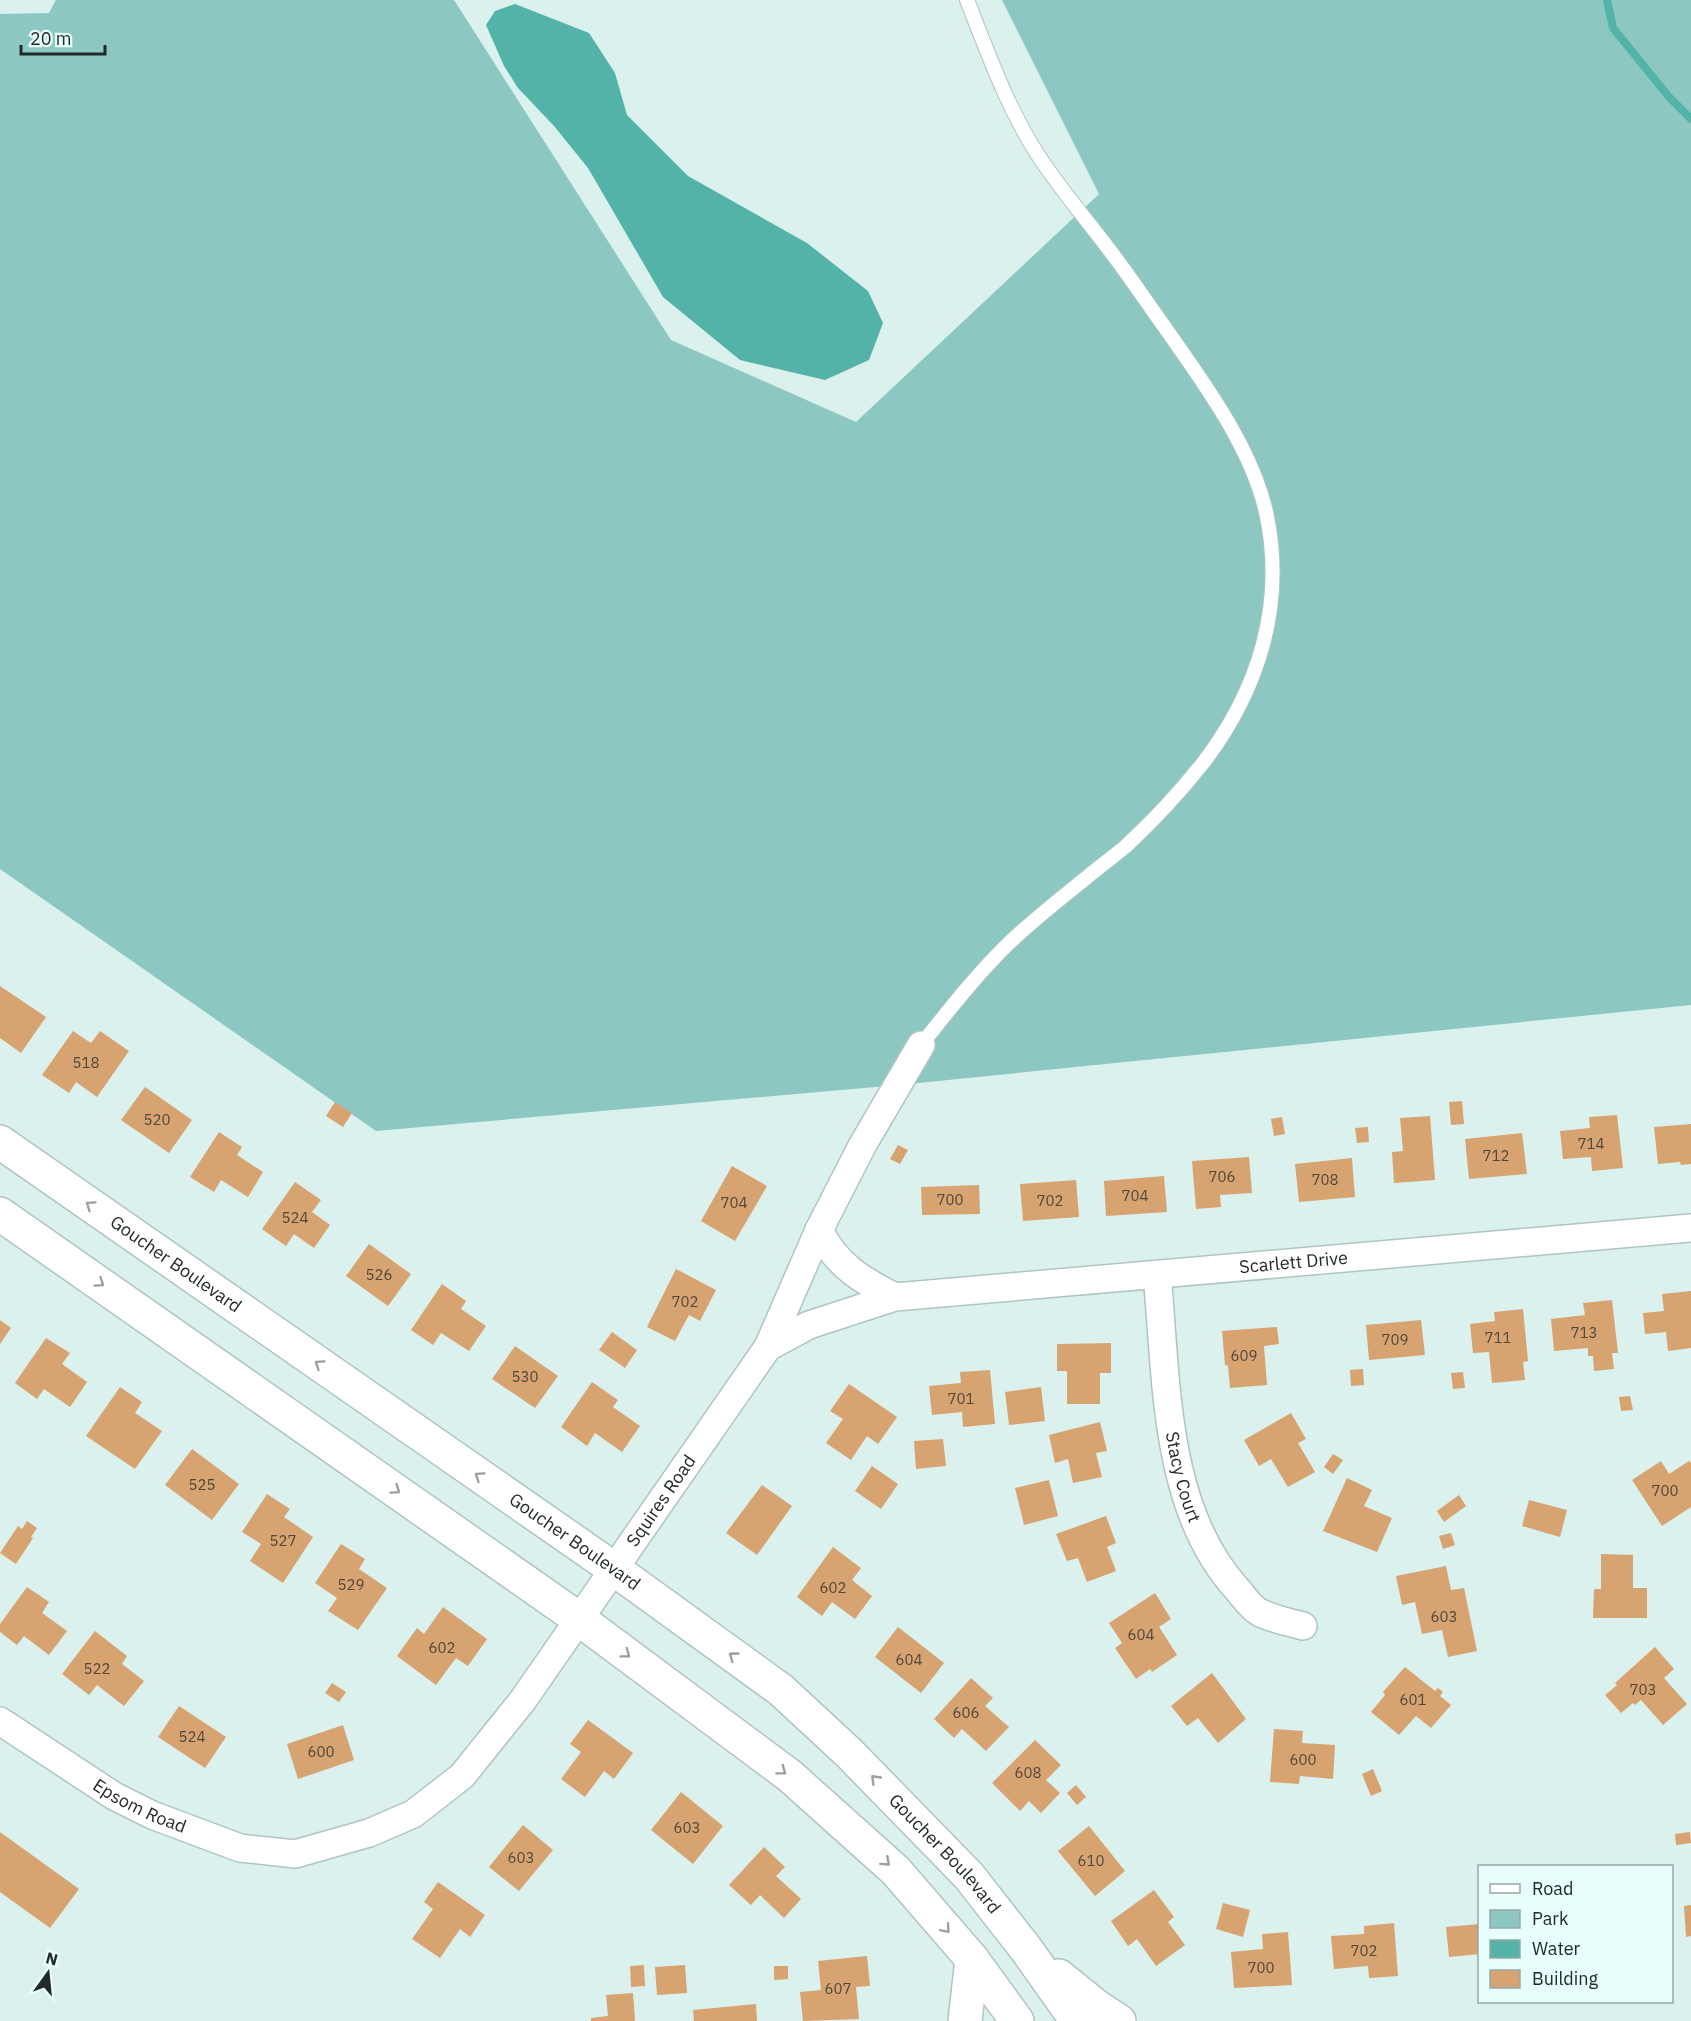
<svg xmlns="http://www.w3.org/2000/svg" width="1691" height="2021" font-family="'IBM Plex Sans',sans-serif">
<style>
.green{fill:#8cc8c1}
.water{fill:#54b3a9}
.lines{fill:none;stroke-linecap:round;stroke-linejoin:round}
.stream{stroke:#54b3a9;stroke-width:8}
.building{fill:#d7a370}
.service-casing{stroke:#aec5c2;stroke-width:16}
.minor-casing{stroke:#aec5c2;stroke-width:30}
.secondary-casing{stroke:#aec5c2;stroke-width:36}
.service{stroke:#fff;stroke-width:14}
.minor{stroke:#fff;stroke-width:27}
.secondary{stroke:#fff;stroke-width:33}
.oneway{stroke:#9c9f9f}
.labels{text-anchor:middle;stroke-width:4.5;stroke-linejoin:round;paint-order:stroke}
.number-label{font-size:15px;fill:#4f483b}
.street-label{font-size:18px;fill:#222a29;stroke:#e7fefb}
</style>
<rect width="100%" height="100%" fill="#daf1ee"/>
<path class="green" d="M 56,0 L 454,0 L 671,340 L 856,422 L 1099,194 L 1002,0 L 1691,0 L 1691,1005 L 898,1085 L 376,1131 L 0,869 L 0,14 L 49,13 Z"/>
<path class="water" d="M 515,4 L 589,33 L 615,73 L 627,115 L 688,176 L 807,243 L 868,291 L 883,323 L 869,360 L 825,380 L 740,360 L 663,297 L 588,168 L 554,126 L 518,88 L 504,66 L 486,25 L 495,11 Z"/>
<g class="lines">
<path class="stream" d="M 1607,0 L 1613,28 L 1669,97 L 1691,119"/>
</g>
<path class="building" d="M 0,986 L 46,1017 L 21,1053 L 0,1038 Z
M 73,1031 L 91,1043 L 100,1031 L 129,1051 L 97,1097 L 76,1082 L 69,1093 L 42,1075 Z
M 145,1087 L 192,1120 L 169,1153 L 121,1120 Z
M 1462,1101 L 1464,1124 L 1451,1125 L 1449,1102 Z
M 335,1102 L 352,1113 L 343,1127 L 326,1116 Z
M 1617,1115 L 1623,1168 L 1592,1171 L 1591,1157 L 1563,1159 L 1560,1131 L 1590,1128 L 1589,1117 Z
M 1430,1116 L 1435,1180 L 1394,1183 L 1392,1152 L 1403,1151 L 1400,1118 Z
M 1282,1117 L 1285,1134 L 1274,1136 L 1271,1119 Z
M 1691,1124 L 1691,1164 L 1681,1165 L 1680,1162 L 1658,1164 L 1654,1127 Z
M 1368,1127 L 1369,1142 L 1357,1143 L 1355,1128 Z
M 219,1132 L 242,1147 L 237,1155 L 263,1172 L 248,1197 L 221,1180 L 214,1192 L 190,1177 Z
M 1522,1133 L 1527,1174 L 1469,1179 L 1465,1139 Z
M 898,1145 L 908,1150 L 900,1164 L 890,1159 Z
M 1249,1157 L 1252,1193 L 1220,1195 L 1221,1207 L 1196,1209 L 1192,1161 Z
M 1352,1158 L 1355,1197 L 1299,1202 L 1295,1164 Z
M 732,1166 L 767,1186 L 735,1241 L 701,1221 Z
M 1164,1176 L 1167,1212 L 1106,1216 L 1104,1181 Z
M 1076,1180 L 1079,1217 L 1023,1221 L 1020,1184 Z
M 295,1182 L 321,1200 L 312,1212 L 330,1225 L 314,1248 L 294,1234 L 286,1246 L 262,1229 Z
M 979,1185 L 980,1214 L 922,1215 L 921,1187 Z
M 369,1244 L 411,1274 L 388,1306 L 346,1276 Z
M 676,1269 L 716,1290 L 700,1321 L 689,1315 L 675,1341 L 647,1327 Z
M 442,1284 L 466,1301 L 461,1309 L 486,1326 L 469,1351 L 441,1333 L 433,1345 L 411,1330 Z
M 1691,1291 L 1691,1348 L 1668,1351 L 1666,1332 L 1645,1334 L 1643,1313 L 1664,1311 L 1662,1294 Z
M 1612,1300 L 1618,1353 L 1612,1353 L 1614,1369 L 1594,1371 L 1593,1356 L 1588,1356 L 1588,1348 L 1554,1351 L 1551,1319 L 1585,1315 L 1583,1303 Z
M 1523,1309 L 1528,1361 L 1523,1362 L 1525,1380 L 1492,1383 L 1489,1352 L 1473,1353 L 1470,1324 L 1495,1321 L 1494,1312 Z
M 0,1320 L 11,1328 L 0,1344 Z
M 1421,1320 L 1425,1355 L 1369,1360 L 1366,1325 Z
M 1277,1327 L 1279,1344 L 1264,1346 L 1267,1385 L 1230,1388 L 1228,1366 L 1225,1365 L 1222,1331 Z
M 612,1332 L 637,1350 L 625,1368 L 599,1350 Z
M 46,1338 L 70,1353 L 62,1364 L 87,1382 L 70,1407 L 44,1389 L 37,1399 L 15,1383 Z
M 1111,1343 L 1111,1373 L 1100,1373 L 1100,1404 L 1067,1404 L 1067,1371 L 1057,1371 L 1057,1344 Z
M 515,1346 L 558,1376 L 535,1408 L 492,1379 Z
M 1363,1369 L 1364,1385 L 1351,1386 L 1350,1370 Z
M 990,1370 L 995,1424 L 963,1427 L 962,1412 L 932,1415 L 929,1386 L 961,1383 L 960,1372 Z
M 1463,1372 L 1465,1388 L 1453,1389 L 1451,1373 Z
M 592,1382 L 618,1400 L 613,1407 L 640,1426 L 622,1452 L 595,1433 L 587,1446 L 561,1427 Z
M 849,1384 L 897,1417 L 878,1444 L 867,1436 L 851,1460 L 826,1443 L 843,1419 L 830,1411 Z
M 120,1387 L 142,1402 L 135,1413 L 162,1431 L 135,1469 L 86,1436 Z
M 1041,1387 L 1045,1421 L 1009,1425 L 1005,1392 Z
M 1630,1396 L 1633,1410 L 1621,1411 L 1619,1397 Z
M 1291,1413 L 1306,1439 L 1298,1443 L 1315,1472 L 1288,1487 L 1271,1459 L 1259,1466 L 1244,1440 Z
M 1100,1422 L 1107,1451 L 1096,1453 L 1102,1477 L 1073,1483 L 1068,1459 L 1055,1463 L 1049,1435 Z
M 943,1439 L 946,1466 L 916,1469 L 914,1441 Z
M 192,1449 L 239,1484 L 212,1520 L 165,1485 Z
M 1333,1454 L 1343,1460 L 1333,1474 L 1324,1467 Z
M 1661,1461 L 1669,1474 L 1689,1461 L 1691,1463 L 1691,1507 L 1662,1526 L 1632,1480 Z
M 872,1466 L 898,1484 L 881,1509 L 855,1491 Z
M 1347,1478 L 1372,1490 L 1364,1506 L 1392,1518 L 1377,1552 L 1323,1531 Z
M 1049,1480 L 1058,1516 L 1024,1525 L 1015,1488 Z
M 762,1485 L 792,1506 L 757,1555 L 726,1533 Z
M 267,1494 L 290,1509 L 284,1517 L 313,1537 L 283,1583 L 250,1561 L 261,1544 L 242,1532 Z
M 1459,1495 L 1466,1506 L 1444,1522 L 1437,1511 Z
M 1529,1500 L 1567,1510 L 1560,1537 L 1522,1526 Z
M 1106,1516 L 1116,1543 L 1107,1547 L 1116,1571 L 1087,1582 L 1078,1558 L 1067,1561 L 1056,1534 Z
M 27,1521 L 37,1528 L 31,1537 L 33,1538 L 16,1564 L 0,1553 L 18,1526 L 22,1529 Z
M 1451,1533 L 1455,1545 L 1443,1549 L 1439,1536 Z
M 341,1544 L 365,1559 L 359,1569 L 387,1588 L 358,1630 L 328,1611 L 337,1598 L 315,1583 Z
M 833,1547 L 861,1568 L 852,1580 L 872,1596 L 855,1619 L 832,1602 L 822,1616 L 797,1597 Z
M 1601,1554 L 1633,1555 L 1633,1588 L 1647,1588 L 1647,1618 L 1593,1618 L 1594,1589 L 1601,1589 Z
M 1446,1566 L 1451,1590 L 1464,1588 L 1477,1651 L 1448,1657 L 1442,1630 L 1422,1634 L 1415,1602 L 1402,1605 L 1396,1576 Z
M 27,1587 L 49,1602 L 42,1613 L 67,1631 L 49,1655 L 24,1636 L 17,1645 L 0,1632 L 0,1624 Z
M 1155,1593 L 1171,1619 L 1159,1627 L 1177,1655 L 1152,1672 L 1150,1669 L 1136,1679 L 1115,1648 L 1122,1643 L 1109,1623 Z
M 443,1607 L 487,1639 L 468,1666 L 456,1658 L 436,1685 L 397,1656 L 417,1628 L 424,1634 Z
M 898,1627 L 944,1663 L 921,1693 L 875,1657 Z
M 95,1631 L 127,1656 L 122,1664 L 144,1681 L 124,1706 L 97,1685 L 89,1695 L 62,1674 Z
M 1655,1647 L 1674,1669 L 1664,1678 L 1687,1704 L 1663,1725 L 1641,1700 L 1635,1705 L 1633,1703 L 1621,1713 L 1605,1695 L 1617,1685 L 1615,1683 Z
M 1405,1667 L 1435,1691 L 1438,1688 L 1443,1692 L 1440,1696 L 1451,1705 L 1431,1728 L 1416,1716 L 1399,1735 L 1371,1712 L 1385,1695 L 1383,1692 Z
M 1212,1673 L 1246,1719 L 1218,1743 L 1198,1718 L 1187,1726 L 1171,1706 Z
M 971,1678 L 993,1698 L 985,1706 L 1009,1727 L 986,1751 L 962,1729 L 954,1738 L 934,1719 Z
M 332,1683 L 346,1692 L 339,1702 L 325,1693 Z
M 179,1706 L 226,1737 L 205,1768 L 158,1737 Z
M 588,1720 L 633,1753 L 614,1779 L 604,1771 L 585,1797 L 561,1779 L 581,1752 L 570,1744 Z
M 343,1725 L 354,1760 L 298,1779 L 287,1744 Z
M 1274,1729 L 1303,1731 L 1302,1743 L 1335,1745 L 1333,1779 L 1300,1776 L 1299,1784 L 1270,1782 Z
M 1035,1740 L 1061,1765 L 1046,1780 L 1060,1793 L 1041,1813 L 1029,1801 L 1020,1811 L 992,1783 Z
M 1373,1769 L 1382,1791 L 1371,1796 L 1362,1774 Z
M 1076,1785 L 1086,1797 L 1077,1805 L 1067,1793 Z
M 681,1792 L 723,1826 L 693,1864 L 651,1830 Z
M 523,1825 L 553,1850 L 519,1891 L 489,1867 Z
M 1089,1826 L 1125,1871 L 1095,1896 L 1058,1851 Z
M 0,1832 L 79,1889 L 50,1928 L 0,1892 Z
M 1690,1832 L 1691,1843 L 1676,1845 L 1675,1834 Z
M 764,1847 L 785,1867 L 776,1876 L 801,1899 L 784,1918 L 760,1895 L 751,1905 L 729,1885 Z
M 438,1882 L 485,1915 L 470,1937 L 460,1929 L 440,1958 L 412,1939 L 433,1909 L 424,1902 Z
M 1154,1890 L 1174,1917 L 1168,1922 L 1185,1945 L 1156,1966 L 1137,1939 L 1128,1946 L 1111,1921 Z
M 1223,1903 L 1250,1910 L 1243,1937 L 1216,1929 Z
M 1691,1905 L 1691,1936 L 1686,1937 L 1684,1906 Z
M 1394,1923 L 1398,1976 L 1369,1978 L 1368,1966 L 1334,1969 L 1331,1936 L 1364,1934 L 1364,1926 Z
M 1480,1924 L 1480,1954 L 1449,1957 L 1446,1927 Z
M 1288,1932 L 1292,1985 L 1234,1988 L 1231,1952 L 1263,1949 L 1262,1934 Z
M 867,1956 L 870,1986 L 856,1987 L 859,2019 L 803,2021 L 800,1992 L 821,1990 L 818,1961 Z
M 644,1965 L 645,1986 L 631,1987 L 630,1966 Z
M 685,1965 L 687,1993 L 657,1995 L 655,1967 Z
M 774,1966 L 788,1966 L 788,1979 L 774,1980 Z
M 633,1993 L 635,2021 L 591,2021 L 591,2018 L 608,2016 L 606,1995 Z
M 756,2004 L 757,2021 L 694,2021 L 693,2010 Z"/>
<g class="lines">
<g class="service-casing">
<path id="service" d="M 921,1045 C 949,1010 977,974 1008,944 C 1033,920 1060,899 1086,878 C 1099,867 1113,857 1126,846 C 1153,821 1180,792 1203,763 C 1259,690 1286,603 1266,512 C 1251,447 1204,383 1166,329 C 1148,304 1130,277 1111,252 C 1087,220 1060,189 1038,155 C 1007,107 988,53 967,0"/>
</g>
<g class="minor-casing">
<g id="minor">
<path d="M 819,1230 C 836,1265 861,1280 895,1297"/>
<path id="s1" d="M 1157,1275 C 1167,1378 1163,1508 1237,1589 C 1243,1596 1251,1608 1259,1612 C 1272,1619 1289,1622 1303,1626"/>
<path id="s2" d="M 768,1347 L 809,1325 L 895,1297 L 1691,1228"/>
<path id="s3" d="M 0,1721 L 114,1796 L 152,1815 L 240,1848 L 295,1854 L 369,1833 L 413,1814 L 462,1776 L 523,1700 L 768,1347 L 819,1230 L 862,1146 L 921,1045"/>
</g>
</g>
<g class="secondary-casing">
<g id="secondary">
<path id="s4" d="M 0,1142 L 614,1569 L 781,1690 L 849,1753 L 969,1876 L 1026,1949 L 1077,2021"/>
<path d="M 0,1214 L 579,1619 L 790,1776 L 896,1871 L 972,1959 L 1017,2021"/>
<path d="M 1059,1976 L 1096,2006 L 1119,2021"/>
<path d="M 965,2021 L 972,1959"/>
</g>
</g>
<use href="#service" class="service"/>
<use href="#minor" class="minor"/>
<use href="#secondary" class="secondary"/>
</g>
<defs><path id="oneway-chevron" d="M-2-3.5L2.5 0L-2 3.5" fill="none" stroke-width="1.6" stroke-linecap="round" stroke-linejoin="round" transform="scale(1.5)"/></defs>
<g class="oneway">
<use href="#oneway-chevron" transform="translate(90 1205) rotate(-145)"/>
<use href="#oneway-chevron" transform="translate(100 1283) rotate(35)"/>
<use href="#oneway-chevron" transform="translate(319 1364) rotate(-145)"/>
<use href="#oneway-chevron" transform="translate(479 1476) rotate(-145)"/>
<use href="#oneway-chevron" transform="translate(396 1490) rotate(35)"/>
<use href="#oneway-chevron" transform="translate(626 1654) rotate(37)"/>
<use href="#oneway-chevron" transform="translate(733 1656) rotate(-144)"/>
<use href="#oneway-chevron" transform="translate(782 1771) rotate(37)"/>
<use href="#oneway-chevron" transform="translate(875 1779) rotate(-134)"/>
<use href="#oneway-chevron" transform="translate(886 1862) rotate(42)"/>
<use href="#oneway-chevron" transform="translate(946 1929) rotate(49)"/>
</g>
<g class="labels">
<g class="number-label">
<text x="86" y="1068">518</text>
<text x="157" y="1125">520</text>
<text x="1591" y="1149">714</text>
<text x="1496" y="1161">712</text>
<text x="1222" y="1182">706</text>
<text x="1325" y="1185">708</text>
<text x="1135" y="1201">704</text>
<text x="950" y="1205">700</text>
<text x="1050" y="1206">702</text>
<text x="734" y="1208">704</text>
<text x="295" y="1223">524</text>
<text x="379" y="1280">526</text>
<text x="685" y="1307">702</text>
<text x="1584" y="1338">713</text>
<text x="1498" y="1343">711</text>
<text x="1395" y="1345">709</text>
<text x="1244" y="1361">609</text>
<text x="525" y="1382">530</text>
<text x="961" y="1404">701</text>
<text x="202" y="1490">525</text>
<text x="1665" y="1496">700</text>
<text x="283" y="1546">527</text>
<text x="351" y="1590">529</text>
<text x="833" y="1593">602</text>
<text x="1444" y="1622">603</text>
<text x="1141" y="1640">604</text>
<text x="442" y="1653">602</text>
<text x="909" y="1665">604</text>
<text x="97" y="1674">522</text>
<text x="1643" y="1695">703</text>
<text x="1413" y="1705">601</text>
<text x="966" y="1718">606</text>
<text x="192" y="1742">524</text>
<text x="321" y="1757">600</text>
<text x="1303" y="1765">600</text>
<text x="1028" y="1778">608</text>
<text x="687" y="1833">603</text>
<text x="521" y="1863">603</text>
<text x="1091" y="1866">610</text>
<text x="1364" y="1956">702</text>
<text x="1261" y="1973">700</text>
<text x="838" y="1994">607</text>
</g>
<g class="street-label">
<text dy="6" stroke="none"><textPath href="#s2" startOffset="537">Scarlett Drive</textPath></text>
<text dy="6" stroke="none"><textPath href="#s4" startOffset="214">Goucher Boulevard</textPath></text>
<text dy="6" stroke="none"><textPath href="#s1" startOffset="204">Stacy Court</textPath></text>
<text dy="6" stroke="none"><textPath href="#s3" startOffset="855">Squires Road</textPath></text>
<text dy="6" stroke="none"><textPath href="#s4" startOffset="700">Goucher Boulevard</textPath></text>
<text dy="6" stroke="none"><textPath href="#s3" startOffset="164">Epsom Road</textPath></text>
<text dy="6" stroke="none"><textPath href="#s4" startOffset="1186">Goucher Boulevard</textPath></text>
</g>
</g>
<rect x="1478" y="1865" width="195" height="138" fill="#e7fefb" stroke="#98a9a7" stroke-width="1.5"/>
<rect x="1490" y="1884" width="30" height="9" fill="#ffffff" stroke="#98a9a7" stroke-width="1.5"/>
<text x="1532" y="1895" font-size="18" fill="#222a29">Road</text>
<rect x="1490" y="1910" width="30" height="18" fill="#8cc8c1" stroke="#98a9a7" stroke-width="1.5"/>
<text x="1532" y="1925" font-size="18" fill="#222a29">Park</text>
<rect x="1490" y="1940" width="30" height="18" fill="#54b3a9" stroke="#98a9a7" stroke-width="1.5"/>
<text x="1532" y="1955" font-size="18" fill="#222a29">Water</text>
<rect x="1490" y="1970" width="30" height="18" fill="#d7a370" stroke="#98a9a7" stroke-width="1.5"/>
<text x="1532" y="1985" font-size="18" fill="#222a29">Building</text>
<g transform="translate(48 1973) rotate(15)" stroke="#e7fefb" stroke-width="4.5" paint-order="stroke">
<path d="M0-4.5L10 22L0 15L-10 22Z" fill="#222a29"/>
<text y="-9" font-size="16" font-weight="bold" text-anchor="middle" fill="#222a29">N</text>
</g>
<path d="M21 45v9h84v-9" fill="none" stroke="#222a29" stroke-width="3"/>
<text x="30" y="45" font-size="18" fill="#222a29" stroke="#e7fefb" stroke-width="4.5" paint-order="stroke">20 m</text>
</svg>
